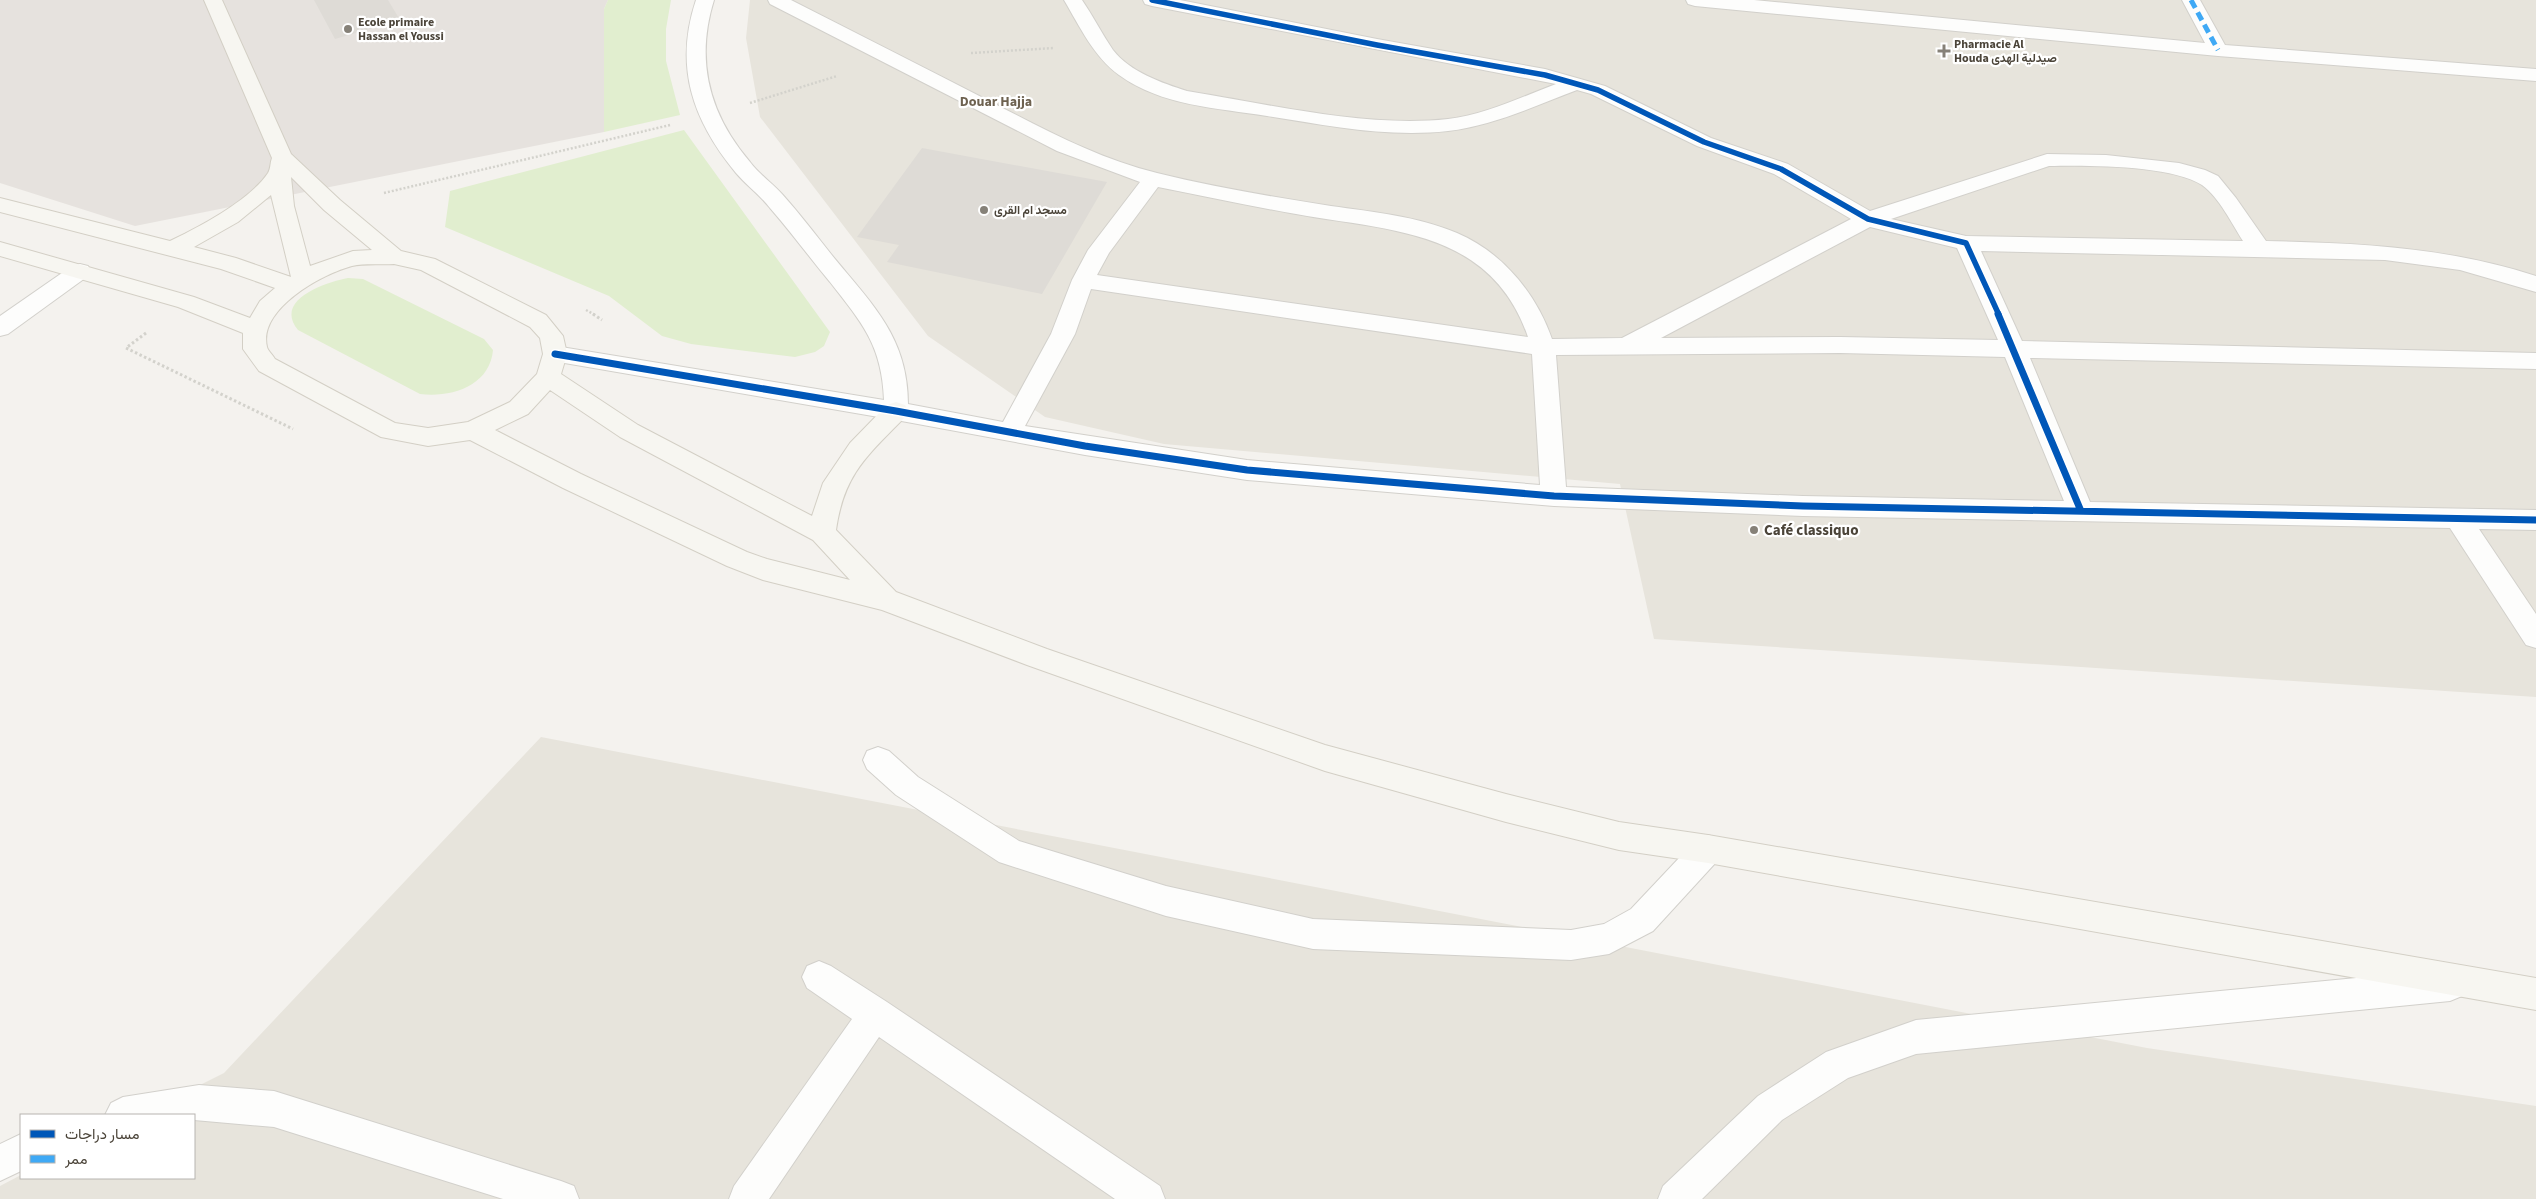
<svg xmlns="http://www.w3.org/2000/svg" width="2536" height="1199" font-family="'Source Sans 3',Vazirmatn,sans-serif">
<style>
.residential{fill:#e7e4dc}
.industrial{fill:#e6e2de}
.green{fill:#e1eecf}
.building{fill:#dedbd6}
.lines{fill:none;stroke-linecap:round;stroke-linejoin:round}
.lane-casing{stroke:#d2d0cb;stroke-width:2}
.street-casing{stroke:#d2d0cb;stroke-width:2}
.secondary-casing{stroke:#d3cfc5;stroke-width:2}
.path-far1{stroke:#d3d2cc;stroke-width:2.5;stroke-dasharray:2 2;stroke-linecap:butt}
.path{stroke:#d3d2cc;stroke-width:3;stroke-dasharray:2.5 2.5;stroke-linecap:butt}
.lane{fill:#fdfdfc;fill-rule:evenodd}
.street{fill:#fdfdfc;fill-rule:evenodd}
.secondary{fill:#f7f6f1;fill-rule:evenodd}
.quiet{stroke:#3fa9f5;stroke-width:5;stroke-dasharray:9 5;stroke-linecap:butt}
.cycleway-far1-casing{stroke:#fff;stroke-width:8}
.cycleway-casing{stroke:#fff;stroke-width:10}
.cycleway-far1{stroke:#0057b8;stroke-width:5.5}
.cycleway{stroke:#0057b8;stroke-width:7}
.poi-dot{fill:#868178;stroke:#fff;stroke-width:2}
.labels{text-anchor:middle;stroke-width:4.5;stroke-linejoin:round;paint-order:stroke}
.far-poi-label{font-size:12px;font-weight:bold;fill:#4b4439;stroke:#fff;text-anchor:start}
.far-neighbourhood-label{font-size:14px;font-weight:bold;fill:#6e6250;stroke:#fff}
.poi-label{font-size:15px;font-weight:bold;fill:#4b4439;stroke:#fff;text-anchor:start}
</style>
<rect width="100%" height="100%" fill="#f4f2ee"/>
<path class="residential" d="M 750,0 L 2536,0 L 2536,697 L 1654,639 L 1620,484 L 1164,444 L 1045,417 L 928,336 L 760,117 L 746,38 Z
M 541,737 L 2147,1048 L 2536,1106 L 2536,1199 L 0,1199 L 0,1186 L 21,1175 L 21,1178 L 194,1178 L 194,1115 L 140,1115 L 224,1073 Z"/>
<path class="industrial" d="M 0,0 L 608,0 L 604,9 L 604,132 L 135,226 L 0,183 Z"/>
<path class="green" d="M 608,0 L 671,0 L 666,29 L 666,61 L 680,115 L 604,132 L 604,9 Z
M 684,130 L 830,332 L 824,346 L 815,352 L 795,357 L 691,344 L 662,336 L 609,296 L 445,227 L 450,191 Z
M 348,278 L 363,279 L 484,339 L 493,350 C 490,386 451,398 420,394 L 298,330 C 273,300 326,282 348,278 Z"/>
<path class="building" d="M 314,0 L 388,0 L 400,20 L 335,39 Z
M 922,148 L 1107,182 L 1042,294 L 887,262 L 899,245 L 857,237 Z"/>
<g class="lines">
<g class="lane-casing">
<path id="lane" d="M 80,264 L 88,266 L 91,271 L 88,276 L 8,334 L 0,336 L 0,316 L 72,266 Z"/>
</g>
<g class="street-casing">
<path id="street" d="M 696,0 L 714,0 C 695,61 709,114 750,162 C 759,174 772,183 782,194 C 801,215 818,238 835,259 C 874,306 908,339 908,404 L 1003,422 L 1051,334 L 1072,280 L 1088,250 L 1140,182 L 1057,151 L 770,4 L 768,0 L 791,0 C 858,34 925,68 991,102 C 1044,129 1098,159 1157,173 C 1214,187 1273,197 1331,206 C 1373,212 1417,216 1457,233 C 1502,252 1536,293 1552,339 L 1622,338 L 1851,219 L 1774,174 L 1697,146 L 1591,94 L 1577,90 C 1535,106 1492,126 1448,131 C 1387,138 1326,125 1267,116 C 1218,108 1161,106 1119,75 C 1094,57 1080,27 1064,0 L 1082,0 C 1093,16 1102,34 1113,50 C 1130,72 1162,83 1187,91 C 1269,104 1366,128 1448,119 C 1485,115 1521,97 1556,84 L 1152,6 L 1145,4 L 1143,0 L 1180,0 L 1377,39 L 1545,69 L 1605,86 L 1711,138 L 1788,164 L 1870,211 L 2047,154 L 2106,155 L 2179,163 L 2205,170 L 2218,176 L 2236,198 L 2266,241 C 2359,243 2447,247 2536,276 L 2536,292 L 2460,270 L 2385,260 L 1981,251 L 2022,341 L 2536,353 L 2536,369 L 2030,358 L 2090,502 L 2536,510 L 2536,530 L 2479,529 L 2536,614 L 2536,648 L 2526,645 L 2450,528 L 1803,516 L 1554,506 L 1247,480 L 1085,455 L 896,420 L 547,360 L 543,354 L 547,348 L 555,346 L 884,400 C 882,345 862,323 830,282 C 810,258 791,232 770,208 C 760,195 746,185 736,173 C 692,120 674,66 696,0 ZM 2049,166 C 2086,165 2171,165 2202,185 C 2219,197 2232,224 2243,241 L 1966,236 L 1891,219 ZM 1158,187 C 1204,196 1250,206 1296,214 C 1389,231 1491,229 1528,337 L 1097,275 L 1109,253 ZM 1870,227 L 1957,248 L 1998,340 L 1840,337 L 1661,338 ZM 1091,289 L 1532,354 L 1540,485 L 1247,460 L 1025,426 L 1075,334 ZM 1840,353 L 2005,357 L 2064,501 L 1803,496 L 1566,487 L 1556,355 Z
M 1686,0 L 1754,0 L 2205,43 L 2182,0 L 2200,0 L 2225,45 L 2536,69 L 2536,81 L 2218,56 L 1695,6 L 1688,4 Z
M 878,747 L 889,751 L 918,777 L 1019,841 L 1166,886 L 1313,919 L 1571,930 L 1604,924 L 1631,909 L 1697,839 L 1708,835 L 1719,839 L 1724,849 L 1719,859 L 1653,931 L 1609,954 L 1571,960 L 1313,949 L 1166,916 L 999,862 L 896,795 L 867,769 L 863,760 L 867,751 Z
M 819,961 L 831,966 L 887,1002 L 1160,1186 L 1165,1199 L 1115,1199 L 879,1037 L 769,1199 L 729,1199 L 734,1186 L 852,1019 L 807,988 L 802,977 L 807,966 Z
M 2450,969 L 2462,974 L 2467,985 L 2462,996 L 2450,1001 L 1916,1054 L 1848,1078 L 1782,1120 L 1702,1199 L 1658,1199 L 1663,1186 L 1758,1096 L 1826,1052 L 1916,1020 Z
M 199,1085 L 274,1091 L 561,1181 L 574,1186 L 579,1199 L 503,1199 L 274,1127 L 194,1120 L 194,1115 L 105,1115 L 111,1103 L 123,1097 Z
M 21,1134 L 21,1171 L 0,1181 L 0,1144 Z"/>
</g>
<g class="secondary-casing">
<path id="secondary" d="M 204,0 L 222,0 L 291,154 L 340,200 L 401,251 L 435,259 L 546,315 L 563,336 L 567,354 L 561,374 L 638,425 L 812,516 L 823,483 L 850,443 L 887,405 L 896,402 L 905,405 L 908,411 L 905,417 C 867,456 844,474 836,530 L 896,592 L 1047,649 L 1325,745 L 1506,794 L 1619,822 L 1708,835 L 2536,978 L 2536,1010 L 1708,863 L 1619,850 L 1506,822 L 1325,771 L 1027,665 L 882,610 L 763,580 L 727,566 L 563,488 L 470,440 L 428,446 L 381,437 L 259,371 L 243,349 L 243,333 L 178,307 L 0,256 L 0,242 L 194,297 L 250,318 L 260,301 L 275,288 L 221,269 L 0,212 L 0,198 L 170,241 C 199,227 250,200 268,173 C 271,168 270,163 272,158 ZM 291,177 L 324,210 L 372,250 L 353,251 L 310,266 L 294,206 ZM 271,195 L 291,277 L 236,258 L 194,247 L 238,222 ZM 394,264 L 421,270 L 530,327 L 540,338 L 543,354 L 537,374 L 510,402 L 468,422 L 428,428 L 395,423 L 275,359 C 273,355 268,351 267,347 C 258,309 322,274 352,266 C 365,263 381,265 394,264 ZM 550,390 L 620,437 L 813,540 L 850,580 L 767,559 L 747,552 L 581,474 L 495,430 L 528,414 Z"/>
</g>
<path class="path-far1" d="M 971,53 L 1054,48
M 750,103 L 837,76
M 384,193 L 670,125
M 586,310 L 595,315"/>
<path class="path" d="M 593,314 L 602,320
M 146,333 L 126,348 L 293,429"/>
<use href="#lane" class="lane"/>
<use href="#street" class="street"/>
<use href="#secondary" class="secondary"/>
<path class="quiet" d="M 2191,0 L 2218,50"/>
<g class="cycleway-far1-casing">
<path id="cycleway-far1" d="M 1152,0 L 1377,45 L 1545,75 L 1598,90 L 1704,142 L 1781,169 L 1868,219 L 1966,243 L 1999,315"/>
</g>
<g class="cycleway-casing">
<path id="cycleway" d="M 1998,314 L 2081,511
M 555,354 L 896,411 L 1085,446 L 1247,470 L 1554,496 L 1803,506 L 2536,520"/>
</g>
<use href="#cycleway-far1" class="cycleway-far1"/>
<use href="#cycleway" class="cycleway"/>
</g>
<g class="poi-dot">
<circle cx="348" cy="29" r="5"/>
<path d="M1941.5 43.5h5v5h5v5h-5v5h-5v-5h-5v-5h5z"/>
<circle cx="984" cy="210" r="5"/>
<circle cx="1754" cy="530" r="5"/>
</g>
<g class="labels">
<g class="far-poi-label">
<text x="358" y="26">Ecole primaire<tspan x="358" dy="14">Hassan el Youssi</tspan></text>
<text x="1954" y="48">Pharmacie Al<tspan x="1954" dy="14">Houda صيدلية الهدى</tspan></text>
<text x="994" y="214">مسجد ام القرى</text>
</g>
<g class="far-neighbourhood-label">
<text x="996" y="106">Douar Hajja</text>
</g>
<g class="poi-label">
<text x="1764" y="535">Café classiquo</text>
</g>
</g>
<rect x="20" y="1114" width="175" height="65" fill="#ffffff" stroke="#b7b4b0"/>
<rect x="30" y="1130" width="25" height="8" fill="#0057b8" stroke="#b7b4b0"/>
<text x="65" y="1139" font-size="15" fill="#4b4439">مسار دراجات</text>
<rect x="30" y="1155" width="25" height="8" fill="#3fa9f5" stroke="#b7b4b0"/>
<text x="65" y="1164" font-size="15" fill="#4b4439">ممر</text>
</svg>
